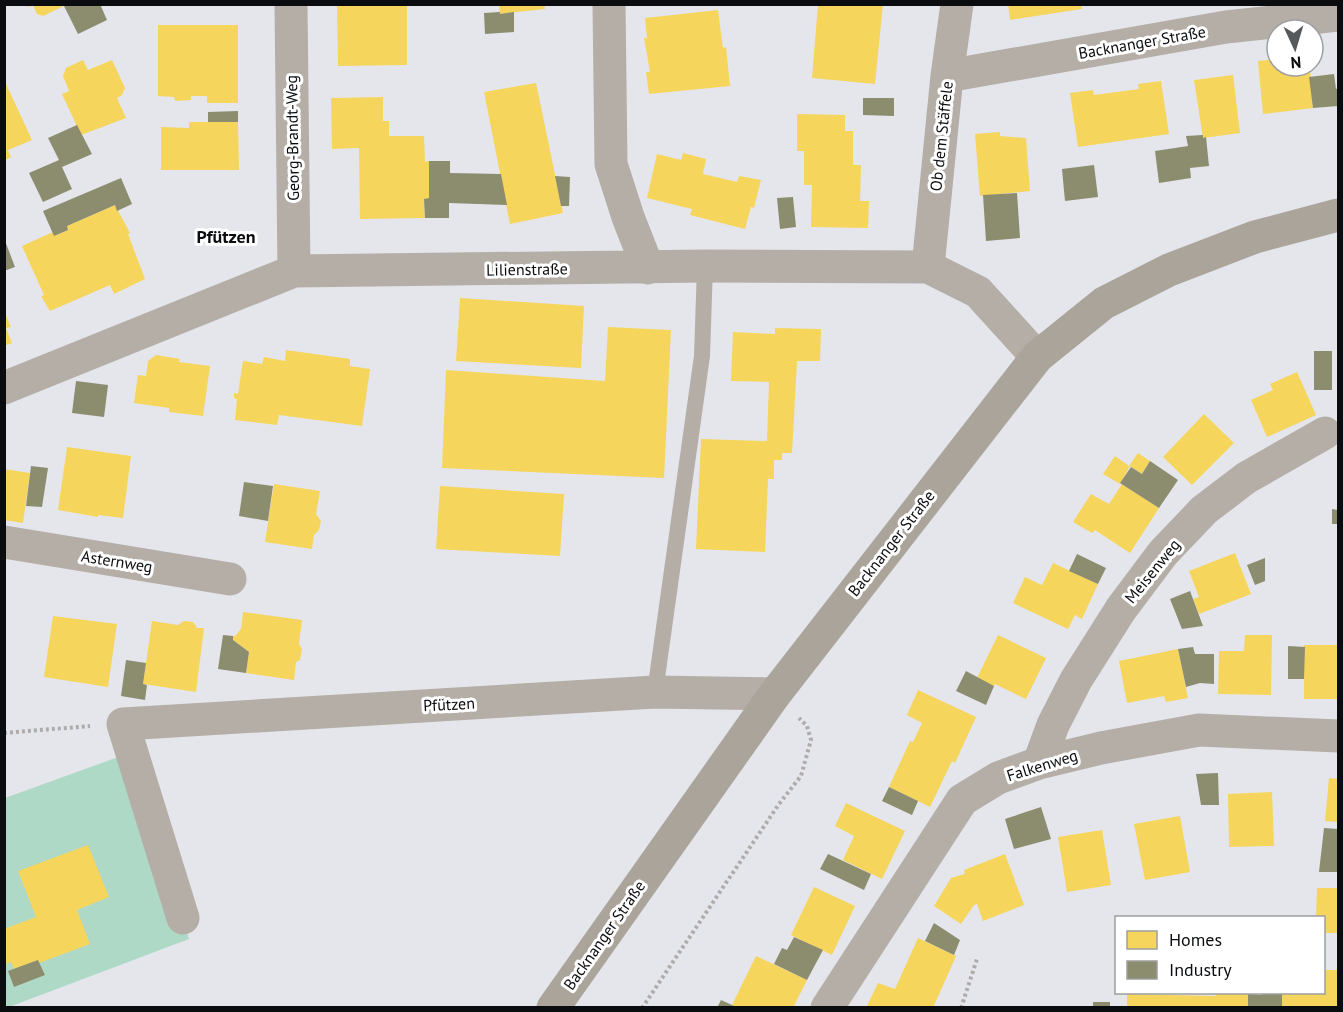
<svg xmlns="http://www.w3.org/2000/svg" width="1343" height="1012" font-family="'PT Sans',sans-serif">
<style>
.green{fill:#afd9c7}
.homes{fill:#f6d55c}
.industry{fill:#8c8c6e}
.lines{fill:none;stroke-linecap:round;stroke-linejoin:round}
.path{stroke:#aeabaa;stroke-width:4;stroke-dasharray:3 3;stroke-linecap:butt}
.lane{stroke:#b4aea7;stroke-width:16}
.street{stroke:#b4aea7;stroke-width:33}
.secondary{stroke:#aaa49a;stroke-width:33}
.labels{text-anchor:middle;stroke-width:6;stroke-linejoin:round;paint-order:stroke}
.street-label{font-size:16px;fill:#0a0c0f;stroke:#fff}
.neighbourhood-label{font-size:18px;font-weight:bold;fill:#0a0c0f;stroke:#fff}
</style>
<rect width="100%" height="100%" fill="#e4e6ec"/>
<path class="green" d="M 132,752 L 189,939 L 9,1007 L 5,1008 L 5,798 Z"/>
<path class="homes" d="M 26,4 L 68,4 L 43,16 L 37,14 L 33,5 L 28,7 Z
M 337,4 L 407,4 L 407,65 L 338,66 Z
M 499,4 L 544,4 L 545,9 L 500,14 Z
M 818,4 L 883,4 L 875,84 L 812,78 Z
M 1008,4 L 1081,4 L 1082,9 L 1010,20 Z
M 718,10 L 723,48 L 726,47 L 730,86 L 649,94 L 646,72 L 650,72 L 644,38 L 647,38 L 645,18 Z
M 158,25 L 238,25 L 238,103 L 207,103 L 207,96 L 191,96 L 191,100 L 175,101 L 174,97 L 158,96 Z
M 1277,59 L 1277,66 L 1310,66 L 1313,108 L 1263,114 L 1258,61 Z
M 83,60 L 88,70 L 112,60 L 125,88 L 122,95 L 117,98 L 126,118 L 81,135 L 62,94 L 69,91 L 63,76 L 66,68 Z
M 1233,75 L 1240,133 L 1203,138 L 1194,80 Z
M 1161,81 L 1169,134 L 1078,147 L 1070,93 L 1093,90 L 1094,95 L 1139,89 L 1138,84 Z
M 536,83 L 563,213 L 510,224 L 484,92 Z
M 6,84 L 32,140 L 8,150 L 11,157 L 5,160 L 5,85 Z
M 383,97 L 383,121 L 389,121 L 389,136 L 424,136 L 425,162 L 429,161 L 429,198 L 424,199 L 425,218 L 360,219 L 359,148 L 332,149 L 331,98 Z
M 797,114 L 845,115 L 845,131 L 853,131 L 853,165 L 861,165 L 860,201 L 869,201 L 868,228 L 811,227 L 812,185 L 804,185 L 804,151 L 797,151 Z
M 189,122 L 238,122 L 239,170 L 161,170 L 161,127 L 189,128 Z
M 1000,132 L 1000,136 L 1026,138 L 1030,191 L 980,196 L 975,134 Z
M 683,153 L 706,159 L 703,174 L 737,182 L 739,176 L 761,180 L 754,208 L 751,207 L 745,229 L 690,215 L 692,209 L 647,198 L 657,154 L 681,160 Z
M 115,205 L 130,233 L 128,234 L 145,279 L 114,294 L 110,285 L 50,311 L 41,296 L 44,295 L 22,246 L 53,232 L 54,236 L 68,230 L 67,226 Z
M 460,298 L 584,306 L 581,368 L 456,361 Z
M 4,311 L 11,327 L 6,328 L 12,343 L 4,346 Z
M 608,327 L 671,330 L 664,478 L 442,468 L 446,370 L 605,381 Z
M 775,328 L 821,329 L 820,361 L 797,361 L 792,453 L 782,453 L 782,460 L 774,460 L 774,479 L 768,479 L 765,552 L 696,549 L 701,439 L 767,441 L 769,382 L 731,381 L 733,332 L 775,334 Z
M 286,350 L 350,359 L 350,366 L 370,369 L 362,426 L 279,415 L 277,425 L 235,420 L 237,399 L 234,398 L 234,393 L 238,394 L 243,361 L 262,364 L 264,357 L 285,361 Z
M 156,355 L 180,359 L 179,362 L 210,366 L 203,416 L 169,412 L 169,408 L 134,403 L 138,375 L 146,376 L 148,361 Z
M 1297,372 L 1316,415 L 1267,437 L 1251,400 L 1273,390 L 1270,384 Z
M 1204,414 L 1234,443 L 1192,485 L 1163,457 Z
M 67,447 L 131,456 L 123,518 L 98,515 L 98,517 L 58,510 Z
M 1138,453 L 1150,461 L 1142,474 L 1130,466 L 1120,484 L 1103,474 L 1115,456 L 1129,466 Z
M 4,469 L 30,473 L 23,523 L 4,520 Z
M 274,484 L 320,491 L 316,514 L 321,521 L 319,530 L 314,535 L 312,549 L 265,542 Z
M 1122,484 L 1159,508 L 1130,553 L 1095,530 L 1092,533 L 1073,522 L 1091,494 L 1109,504 Z
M 440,486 L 564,494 L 560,556 L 436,549 Z
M 1235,553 L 1251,594 L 1199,614 L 1193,599 L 1199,597 L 1189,571 Z
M 1053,563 L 1098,584 L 1082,619 L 1075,615 L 1068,629 L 1013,603 L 1025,577 L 1042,585 Z
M 243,612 L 302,620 L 299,644 L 302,649 L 300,660 L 296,662 L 294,680 L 246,673 L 249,652 L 233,640 L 233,636 L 235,636 L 241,629 Z
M 53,616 L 117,624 L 108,687 L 44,677 Z
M 152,621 L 178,625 L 184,621 L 193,622 L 197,628 L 204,628 L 196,692 L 143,684 Z
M 998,635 L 1046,658 L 1026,699 L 995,684 L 994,686 L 977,678 Z
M 1245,635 L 1272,635 L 1271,695 L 1218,694 L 1219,651 L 1244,651 Z
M 1304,645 L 1338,645 L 1338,699 L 1304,699 Z
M 1178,649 L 1188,698 L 1166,702 L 1164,696 L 1127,703 L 1119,661 Z
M 918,690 L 976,717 L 955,763 L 952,761 L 930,807 L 889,787 L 910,741 L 913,742 L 922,723 L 907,715 Z
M 1329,778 L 1338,779 L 1338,822 L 1325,821 Z
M 1272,792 L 1274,846 L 1229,847 L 1228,794 Z
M 846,803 L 905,831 L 882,879 L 843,860 L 854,836 L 835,826 Z
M 1180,816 L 1190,872 L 1145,880 L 1134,824 Z
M 1102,830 L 1111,885 L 1067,892 L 1058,837 Z
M 88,845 L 109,897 L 77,910 L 90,944 L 39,963 L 38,960 L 14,969 L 11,962 L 4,965 L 4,929 L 36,917 L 18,871 Z
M 1005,854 L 1024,905 L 983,921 L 977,904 L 974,905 L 961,924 L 934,906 L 951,878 L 965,874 L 964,870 Z
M 814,887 L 855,906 L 832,955 L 791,935 Z
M 1317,888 L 1338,888 L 1338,933 L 1324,933 L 1324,918 L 1316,918 Z
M 918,938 L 956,956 L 933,1008 L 866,1008 L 878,983 L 895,989 Z
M 756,956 L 807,980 L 793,1008 L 738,1008 L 732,1005 Z
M 1324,970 L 1338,970 L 1338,1008 L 1282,1008 L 1282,993 L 1323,993 Z
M 1216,993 L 1248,993 L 1248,1008 L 1127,1008 L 1127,994 L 1216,996 Z"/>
<path class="industry" d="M 68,4 L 100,4 L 107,20 L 78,34 L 64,6 Z
M 500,12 L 500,14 L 514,12 L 514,32 L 485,34 L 484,13 Z
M 1334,74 L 1336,89 L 1338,88 L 1338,106 L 1313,108 L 1309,77 Z
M 863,98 L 894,98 L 894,116 L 863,115 Z
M 238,111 L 238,122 L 208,122 L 208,112 Z
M 77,125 L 92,154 L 62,167 L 72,189 L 43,202 L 29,173 L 59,160 L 48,138 Z
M 1203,135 L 1203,138 L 1206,137 L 1209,166 L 1190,168 L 1191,178 L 1159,183 L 1155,151 L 1188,146 L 1186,136 Z
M 429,161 L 450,161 L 450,173 L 501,174 L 507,205 L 449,203 L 449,218 L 425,218 L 424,199 L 429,198 Z
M 1094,165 L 1098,197 L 1065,201 L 1062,169 Z
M 555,176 L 570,177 L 569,206 L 561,206 Z
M 121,178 L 132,204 L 117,211 L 115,205 L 67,226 L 68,230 L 54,236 L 43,211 Z
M 1017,193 L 1020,238 L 986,241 L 983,195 Z
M 793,197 L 796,227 L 780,229 L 777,198 Z
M 4,238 L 15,267 L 4,271 Z
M 1314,351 L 1332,351 L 1332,390 L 1314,390 Z
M 76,381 L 108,385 L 104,417 L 72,413 Z
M 1150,461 L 1178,480 L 1159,508 L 1120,483 L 1131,467 L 1142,474 Z
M 31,466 L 48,468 L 42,507 L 26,506 Z
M 244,482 L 273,486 L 268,521 L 239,516 Z
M 1332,509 L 1338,510 L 1338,524 L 1332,524 Z
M 1077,554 L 1106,568 L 1098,584 L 1069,571 Z
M 1265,558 L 1265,581 L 1255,585 L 1247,565 Z
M 1190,591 L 1203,626 L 1182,629 L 1170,599 Z
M 223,635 L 233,636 L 233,640 L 249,652 L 246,673 L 218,669 Z
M 1288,646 L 1305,647 L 1304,679 L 1288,679 Z
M 1193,647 L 1195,654 L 1214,654 L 1214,684 L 1200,683 L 1186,687 L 1178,649 Z
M 126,660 L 146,663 L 143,684 L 147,685 L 145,700 L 121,696 Z
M 966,671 L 994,686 L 986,705 L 956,691 Z
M 1218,773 L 1219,805 L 1201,805 L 1196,774 Z
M 889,787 L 918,801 L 912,815 L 882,801 Z
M 1041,807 L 1051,839 L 1014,849 L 1005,819 Z
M 1324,828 L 1338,829 L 1338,872 L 1319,872 Z
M 828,854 L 871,874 L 864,890 L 820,869 Z
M 934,923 L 960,940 L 954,955 L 925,941 Z
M 794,937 L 823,950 L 807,980 L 774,964 L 782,948 L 787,950 Z
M 38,960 L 45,975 L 14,987 L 8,971 Z
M 1262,992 L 1282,992 L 1282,1008 L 1248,1008 L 1248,994 L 1262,995 Z
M 721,1000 L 732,1005 L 738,1008 L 717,1008 Z
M 1093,1002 L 1110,1002 L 1110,1008 L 1093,1008 Z"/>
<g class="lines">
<path class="path" d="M 4,733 L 90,726
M 642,1008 L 779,804 L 801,776 L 811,740 L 807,726 L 799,718
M 961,1008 L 977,959"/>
<path class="lane" d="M 655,692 L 702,356 L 705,266"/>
<path class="street" d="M 291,4 L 294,271
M 609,4 L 611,164 L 628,217 L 648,268
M 947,76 L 1226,27 L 1338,15
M 928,267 L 947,76 L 957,4
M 4,388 L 294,271 L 705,266 L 928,267 L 978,292 L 1037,357
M 4,542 L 230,579
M 1039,763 L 1053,725 L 1076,680 L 1121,609 L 1163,553 L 1204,510 L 1246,478 L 1325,433
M 183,918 L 123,724 L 655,692 L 775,694
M 827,1008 L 962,800 L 998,778 L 1039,763 L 1101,748 L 1199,730 L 1338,736"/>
<path class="secondary" d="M 553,1008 L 775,694 L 1037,357 L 1104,303 L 1169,270 L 1255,237 L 1338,215"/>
</g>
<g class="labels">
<g class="street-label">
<text transform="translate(1142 42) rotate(-10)" y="6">Backnanger Straße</text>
<text transform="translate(941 136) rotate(-84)" y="6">Ob dem Stäffele</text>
<text transform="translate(292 138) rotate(-91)" y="6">Georg-Brandt-Weg</text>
<text transform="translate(527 269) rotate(-1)" y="6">Lilienstraße</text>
<text transform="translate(891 543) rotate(-52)" y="6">Backnanger Straße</text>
<text transform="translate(117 561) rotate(9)" y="6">Asternweg</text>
<text transform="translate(1152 571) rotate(-51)" y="6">Meisenweg</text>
<text transform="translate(449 704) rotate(-3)" y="6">Pfützen</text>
<text transform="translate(1042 765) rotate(-17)" y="6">Falkenweg</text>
<text transform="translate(604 935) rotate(-55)" y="6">Backnanger Straße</text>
</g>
<g class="neighbourhood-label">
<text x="226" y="243">Pfützen</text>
</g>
</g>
<rect width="1343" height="1012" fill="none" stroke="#0a0c0f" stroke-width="12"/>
<rect x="1115" y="916" width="210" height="78" fill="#ffffff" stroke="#9d9e9f" stroke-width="1.5"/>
<rect x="1127" y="931" width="30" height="18" fill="#f6d55c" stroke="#9d9e9f" stroke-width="1.5"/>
<text x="1169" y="946" font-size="18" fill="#0a0c0f">Homes</text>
<rect x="1127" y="961" width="30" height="18" fill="#8c8c6e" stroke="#9d9e9f" stroke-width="1.5"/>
<text x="1169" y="976" font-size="18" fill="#0a0c0f">Industry</text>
<g transform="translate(1295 48) rotate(176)"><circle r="28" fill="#ffffff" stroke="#9d9e9f" stroke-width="1.5"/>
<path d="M0-4.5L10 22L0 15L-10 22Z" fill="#56585c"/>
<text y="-9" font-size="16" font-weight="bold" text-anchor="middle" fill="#0a0c0f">N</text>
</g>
</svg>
